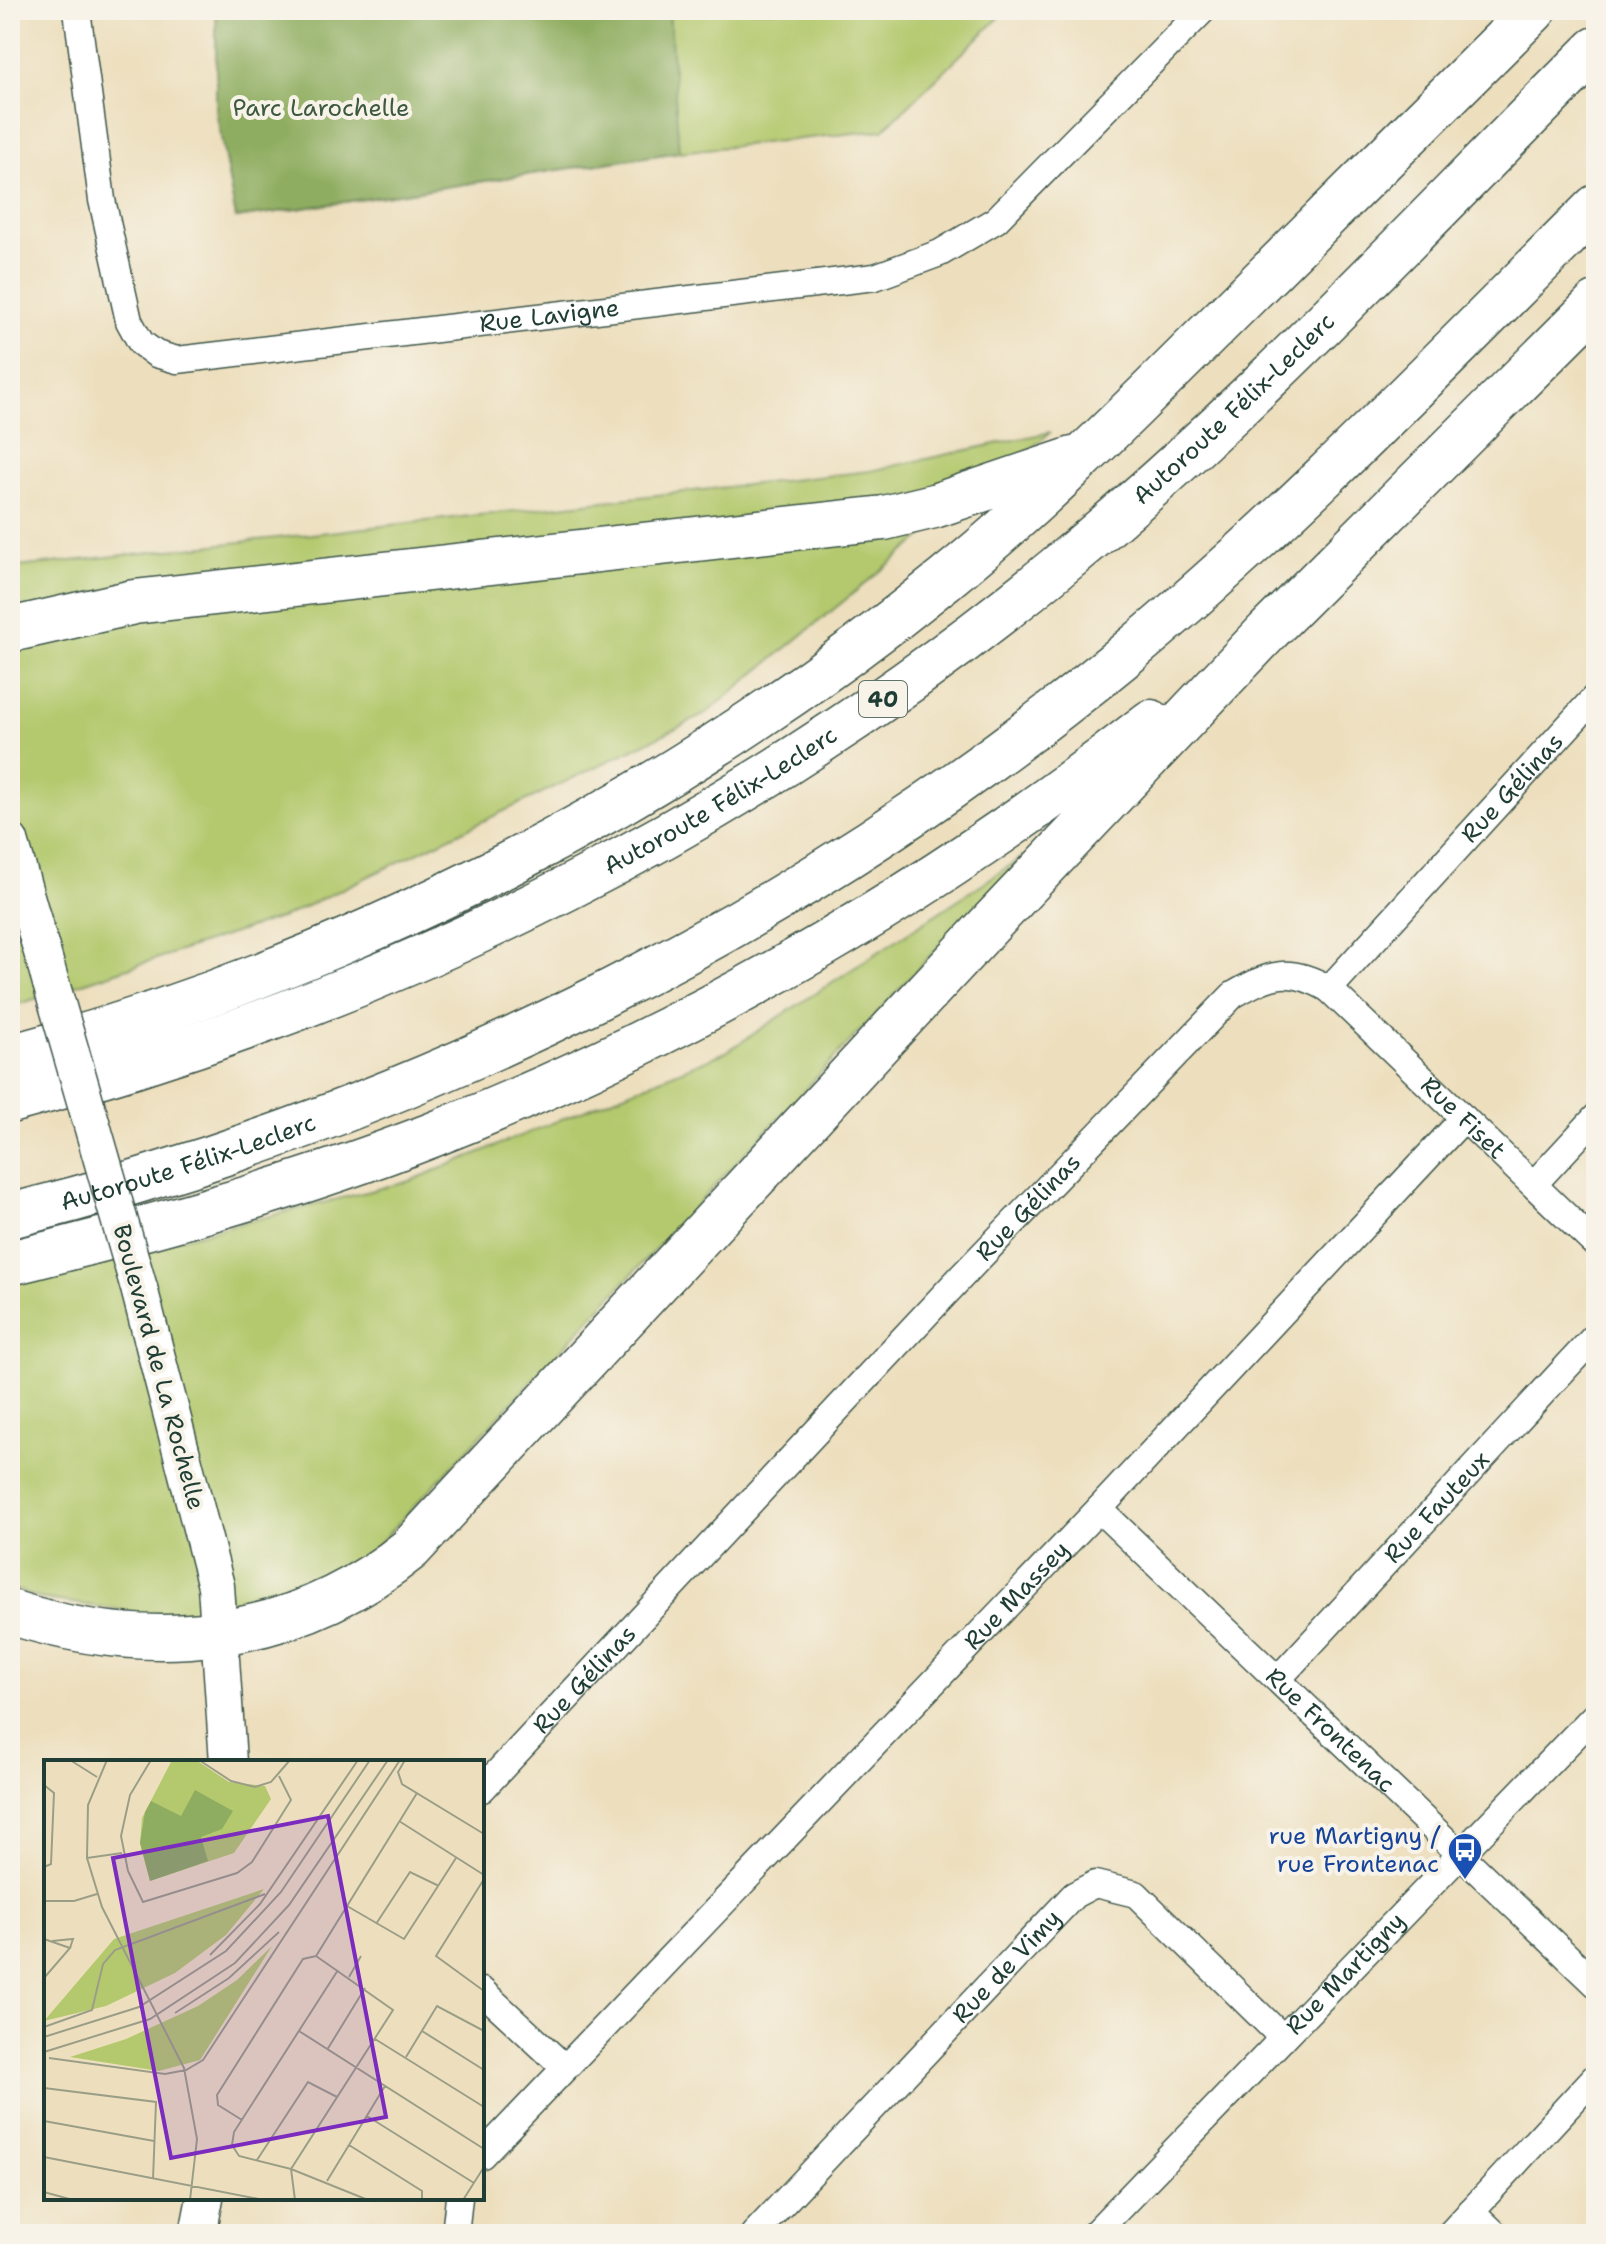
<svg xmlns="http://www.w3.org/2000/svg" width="1606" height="2244" font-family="'Shantell Sans',sans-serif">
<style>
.green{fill:#b4c96e;stroke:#6a8351;stroke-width:2}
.forest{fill:#8fad61;stroke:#57754a;stroke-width:2}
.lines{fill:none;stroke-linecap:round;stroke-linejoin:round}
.street-casing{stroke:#3e5549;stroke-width:29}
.secondary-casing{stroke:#3e5549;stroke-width:39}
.highway-casing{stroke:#3e5549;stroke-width:47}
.street{stroke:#fff;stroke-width:26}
.secondary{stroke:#fff;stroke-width:36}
.highway{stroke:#fff;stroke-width:44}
.secondary-bridge-casing{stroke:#3e5549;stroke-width:39;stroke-linecap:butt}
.secondary-bridge{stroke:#fff;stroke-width:36}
.labels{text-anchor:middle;stroke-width:8;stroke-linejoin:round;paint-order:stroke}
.shield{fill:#f7f3e8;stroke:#60746a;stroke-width:2}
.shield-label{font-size:22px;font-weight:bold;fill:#1f3d34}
.park-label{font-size:24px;fill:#3d5940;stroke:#f7f3e8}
.street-label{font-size:24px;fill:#1f3d34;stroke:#f7f3e8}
.transit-label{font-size:24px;fill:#164399;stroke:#f7f3e8;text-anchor:end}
.inset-road{fill:none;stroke:#9b9e87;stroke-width:2}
.view{fill:#7b2cbf;fill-opacity:0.15;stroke:#7b2cbf;stroke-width:4}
.inset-edge{fill:none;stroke:#1f3d34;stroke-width:4}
</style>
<rect width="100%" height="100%" fill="#f7f3e8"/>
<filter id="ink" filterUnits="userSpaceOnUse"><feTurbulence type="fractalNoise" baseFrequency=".0125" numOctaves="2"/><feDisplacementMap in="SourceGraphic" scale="16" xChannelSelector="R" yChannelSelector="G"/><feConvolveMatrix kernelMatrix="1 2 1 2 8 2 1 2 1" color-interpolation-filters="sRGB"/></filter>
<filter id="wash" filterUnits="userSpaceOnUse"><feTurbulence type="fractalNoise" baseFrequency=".006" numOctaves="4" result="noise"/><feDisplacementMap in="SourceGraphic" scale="32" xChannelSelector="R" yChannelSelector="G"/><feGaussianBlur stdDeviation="1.8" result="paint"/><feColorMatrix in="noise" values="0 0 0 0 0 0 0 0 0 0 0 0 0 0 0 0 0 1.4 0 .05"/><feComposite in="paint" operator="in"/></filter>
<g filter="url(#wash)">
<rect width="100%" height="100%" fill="#eddfbe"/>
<path class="green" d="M 216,10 L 1007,10 L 883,130 L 679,152 L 236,218 L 216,110 Z
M 1051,432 L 704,715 L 286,916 L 10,1007 L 10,568 L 870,471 Z
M 1023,857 L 347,1578 L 176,1618 L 38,1598 L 10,1588 L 10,1281 L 410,1181 L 726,1052 Z"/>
<path class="forest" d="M 216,10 L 669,10 L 679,152 L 236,218 L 216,110 Z"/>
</g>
<g filter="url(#ink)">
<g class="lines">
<g class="street-casing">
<g id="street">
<path id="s1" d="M 77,10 L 102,200 L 129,321 L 141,343 L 156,354 L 177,360 L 875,277 L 940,253 L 996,220 L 1203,10"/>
<path id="s2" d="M 1329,989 L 1596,696"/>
<path d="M 1534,1184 L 1596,1117"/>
<path id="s3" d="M 1099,1509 L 1596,1984"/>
<path id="s4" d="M 1278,1679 L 1596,1335"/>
<path id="s5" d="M 482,1789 L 961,1277 L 1233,995 C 1271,973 1289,966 1329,989 L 1596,1245"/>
<path d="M 482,1991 L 564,2067"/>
<path id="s6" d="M 482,2155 L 1099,1509 L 1464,1118"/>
<path d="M 1471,2211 L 1495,2234"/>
<path d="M 455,2234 L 459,2198"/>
<path id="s7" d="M 754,2234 L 1074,1895 L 1095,1884 L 1136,1894 L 1282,2037"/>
<path id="s8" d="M 1094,2234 L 1596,1714"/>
<path d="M 1450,2234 L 1596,2076"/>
</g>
</g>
<g class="secondary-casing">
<path id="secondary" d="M 10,841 L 51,983
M 139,1288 L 216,1586 L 228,1762
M 198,2234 L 205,2198"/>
</g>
<g class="highway-casing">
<g id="highway">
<path d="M 10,630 L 134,602 L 884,518 L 934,506 L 1073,459"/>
<path d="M 10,1057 C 350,965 671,802 944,580 C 1042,501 1130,411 1219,323 C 1324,219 1429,114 1534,10"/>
<path id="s9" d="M 10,1101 C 394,1000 759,815 1065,561 C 1254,405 1422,222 1596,49"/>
<path id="s10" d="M 10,1216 C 415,1115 801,922 1124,656 C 1291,518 1442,360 1596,207"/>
<path d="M 10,1263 C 152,1228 296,1188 432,1135 C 691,1033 932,893 1151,722"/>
<path d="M 10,1612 C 150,1657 293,1644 410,1549 L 993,921 L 1268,631 L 1596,304"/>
</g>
</g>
<use href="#street" class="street"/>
<use href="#secondary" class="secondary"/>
<use href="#highway" class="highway"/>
<g class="secondary-bridge-casing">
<path id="secondary-bridge" d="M 51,983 L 139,1288"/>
</g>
<use href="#secondary-bridge" class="secondary-bridge"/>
</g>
</g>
<defs>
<g id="bus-pin" transform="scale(1.8)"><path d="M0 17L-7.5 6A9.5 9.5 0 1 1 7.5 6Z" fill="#1a4fb4" stroke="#f7f3e8"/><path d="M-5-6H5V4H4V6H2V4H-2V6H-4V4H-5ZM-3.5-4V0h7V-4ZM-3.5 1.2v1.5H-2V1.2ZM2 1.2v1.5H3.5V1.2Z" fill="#fff"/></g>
</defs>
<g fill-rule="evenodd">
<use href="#bus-pin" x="1465" y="1850"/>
</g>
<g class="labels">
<rect class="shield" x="859" y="681" width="48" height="36" rx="6"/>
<g class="shield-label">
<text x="883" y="707">40</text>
</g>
<g class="park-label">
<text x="321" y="116">Parc Larochelle</text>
</g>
<g class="street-label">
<text dy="8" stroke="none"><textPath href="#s1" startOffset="756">Rue Lavigne</textPath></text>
<text dy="8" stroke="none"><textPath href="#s9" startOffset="1422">Autoroute Félix-Leclerc</textPath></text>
<text dy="8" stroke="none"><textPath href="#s2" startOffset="272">Rue Gélinas</textPath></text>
<text dy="8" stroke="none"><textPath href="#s9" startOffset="774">Autoroute Félix-Leclerc</textPath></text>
<text dy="8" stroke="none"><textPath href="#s5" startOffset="1382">Rue Fiset</textPath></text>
<text dy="8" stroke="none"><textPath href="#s10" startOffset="186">Autoroute Félix-Leclerc</textPath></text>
<text dy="8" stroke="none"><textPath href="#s5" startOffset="798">Rue Gélinas</textPath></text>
<text transform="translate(159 1367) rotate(75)" y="8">Boulevard de La Rochelle</text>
<text dy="8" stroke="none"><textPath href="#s4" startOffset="234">Rue Fauteux</textPath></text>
<text dy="8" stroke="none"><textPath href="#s6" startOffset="774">Rue Massey</textPath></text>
<text dy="8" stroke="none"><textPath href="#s5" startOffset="150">Rue Gélinas</textPath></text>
<text dy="8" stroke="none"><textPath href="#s3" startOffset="320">Rue Frontenac</textPath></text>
<text dy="8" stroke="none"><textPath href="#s7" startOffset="368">Rue de Vimy</textPath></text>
<text dy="8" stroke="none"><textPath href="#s8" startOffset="362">Rue Martigny</textPath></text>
</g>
<g class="transit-label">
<text x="1439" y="1844">rue Martigny /<tspan x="1439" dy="28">rue Frontenac</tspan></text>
</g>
</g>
<g transform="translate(44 1760)">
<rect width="440" height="440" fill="#eddfbe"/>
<path d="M 128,0 L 152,0 L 185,22 L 221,26 L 227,39 L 190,93 L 106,121 L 96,83 L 98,58 ZM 220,129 L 182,175 L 131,213 L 62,246 L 0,261 L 70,179 ZM 228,186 L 156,300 L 115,311 L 26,297 L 82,279 L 154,246 L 193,220 Z" fill="#b4c96e"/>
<path d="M 151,30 L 189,51 L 178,69 L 157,77 L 164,101 L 106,121 L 96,83 L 101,52 L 107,41 L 137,56 Z" fill="#8fad61"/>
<path class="inset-road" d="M 26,0 L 53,17M 63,0 L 44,45 L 43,98 L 58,147 L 140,308 L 153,379 L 146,440M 107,0 L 86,35 L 77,76 L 84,111 L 99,142 L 193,113 L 208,102 L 247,40 L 235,16M 155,0 L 187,21 L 211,27 L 227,22 L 246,0M 361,0 L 354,12 L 358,24 L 440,74M 0,25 L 10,33 L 7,104 L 0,107M 355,61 L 440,115M 43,98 L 78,93M 440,119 L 392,196 L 440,231M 0,141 L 30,141 L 53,134M 303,146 L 360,179 L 412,98M 332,164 L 366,112 L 395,126M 0,179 L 26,188 L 0,218M 8,181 L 29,179 L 26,188M 166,195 L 216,144 L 314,0M 294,210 L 190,372 L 188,385 L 195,396 L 247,409 L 324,440M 305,217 L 317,196M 131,253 L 185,218 L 235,172M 0,267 L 48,250 L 59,204 L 71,190 L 221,134M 255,271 L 440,389M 378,271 L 440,310M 0,277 L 95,247 L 182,191 L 237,132 L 326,0M 331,279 L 440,347M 283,290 L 321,228M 0,292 L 106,259 L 191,203 L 245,145 L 344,0M 362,297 L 393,246 L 440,271M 5,298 L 121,314 L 142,310 L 159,300 L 356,0M 0,328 L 112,342 L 109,419M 323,356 L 430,423M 198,360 L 174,345 L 173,335 L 259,199 L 272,196 L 373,33M 0,361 L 110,381M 305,385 L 378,431 L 378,440M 0,397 L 220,440M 213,400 L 264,322 L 293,337M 283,421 L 341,326M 0,432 L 29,440M 251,440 L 247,409 L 349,250 L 272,196M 419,440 L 440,407"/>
<path class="view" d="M 284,56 L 342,357 L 127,398 L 69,98 Z"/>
<rect width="440" height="440" class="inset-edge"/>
</g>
<rect width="1606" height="2244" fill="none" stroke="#f7f3e8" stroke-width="40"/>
</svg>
